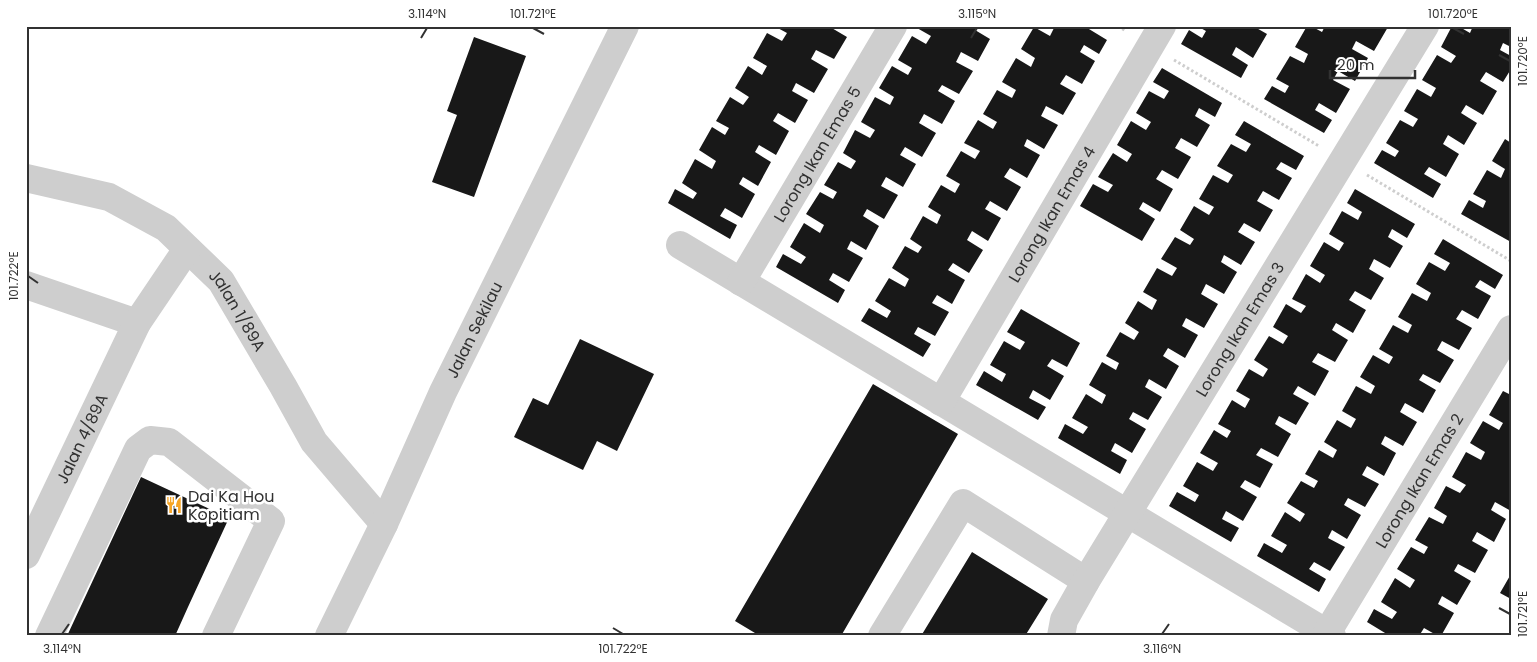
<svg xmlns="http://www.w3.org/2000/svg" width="1537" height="662" font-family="Poppins,sans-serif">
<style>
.building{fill:#181818}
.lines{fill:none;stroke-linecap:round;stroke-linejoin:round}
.path{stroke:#cecece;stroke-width:3;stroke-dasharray:2.5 2.5;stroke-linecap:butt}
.minor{stroke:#cecece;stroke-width:28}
.ticks{fill:none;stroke:#313131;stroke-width:2}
.labels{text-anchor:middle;stroke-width:5;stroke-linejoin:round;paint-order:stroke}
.street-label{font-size:16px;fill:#313131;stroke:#fff}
.poi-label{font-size:16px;fill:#313131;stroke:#fff;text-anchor:start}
.neatline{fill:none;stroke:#313131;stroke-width:2}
.ticks-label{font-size:12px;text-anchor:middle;fill:#313131}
</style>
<rect width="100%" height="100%" fill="#fff"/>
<path class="building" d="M 774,26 L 831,26 L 830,27 L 847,37 L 834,59 L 816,50 L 811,59 L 828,69 L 814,93 L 796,83 L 792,91 L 808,100 L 795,123 L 778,113 L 773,121 L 789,131 L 776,155 L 759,145 L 755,152 L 771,162 L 758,186 L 743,177 L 739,184 L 755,194 L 742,218 L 725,208 L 720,216 L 737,225 L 730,239 L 668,203 L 675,189 L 693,199 L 697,193 L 682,183 L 695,159 L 712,169 L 716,161 L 699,150 L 712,127 L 725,135 L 729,128 L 716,121 L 730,97 L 743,105 L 749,97 L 735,88 L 748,66 L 762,75 L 767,66 L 753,58 L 767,33 L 782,41 L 787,33 Z
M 918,26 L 977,26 L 975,30 L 990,39 L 978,61 L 961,52 L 956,62 L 973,71 L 959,94 L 942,85 L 938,91 L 955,101 L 942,124 L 924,114 L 919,123 L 936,133 L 922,157 L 905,147 L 900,155 L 916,164 L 903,187 L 886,177 L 881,186 L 898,195 L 884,219 L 867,209 L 863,216 L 879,226 L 866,250 L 851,241 L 847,249 L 863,258 L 849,282 L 833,273 L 829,280 L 845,290 L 838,303 L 776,267 L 783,254 L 801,264 L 806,257 L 790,247 L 804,223 L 820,233 L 824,225 L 806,214 L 820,192 L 833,199 L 837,192 L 824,185 L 838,162 L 851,169 L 856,161 L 843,153 L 855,130 L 870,138 L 875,130 L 861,122 L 875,97 L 890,105 L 894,97 L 879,88 L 892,66 L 908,75 L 912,68 L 898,60 L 912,36 L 926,44 L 931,36 L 917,28 Z
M 1052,26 L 1084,26 L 1107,40 L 1099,54 L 1084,45 L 1080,52 L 1095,61 L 1082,84 L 1066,75 L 1060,84 L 1076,93 L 1063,115 L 1046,106 L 1041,116 L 1058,125 L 1044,149 L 1027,139 L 1024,146 L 1040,155 L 1027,178 L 1010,168 L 1004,177 L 1021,187 L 1007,211 L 990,201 L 985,209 L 1001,218 L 988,241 L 972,231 L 967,240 L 983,250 L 969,273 L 953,263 L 948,270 L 965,280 L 952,304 L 937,295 L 932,303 L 949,312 L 935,336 L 918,327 L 914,334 L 931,344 L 923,357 L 861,321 L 869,308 L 887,318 L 891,311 L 875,301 L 889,278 L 905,287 L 909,279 L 892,268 L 905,246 L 918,253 L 922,247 L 910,239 L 923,216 L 937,224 L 941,215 L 928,207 L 941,185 L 955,193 L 960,184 L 946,176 L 961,151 L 975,159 L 980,151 L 964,143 L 978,120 L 993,129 L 997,122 L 983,114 L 997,90 L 1012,98 L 1016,90 L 1002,82 L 1016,58 L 1031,67 L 1035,58 L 1021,49 L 1034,27 L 1050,36 L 1054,28 Z
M 1197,26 L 1253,26 L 1267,34 L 1253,58 L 1236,47 L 1232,55 L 1248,65 L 1241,78 L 1181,44 L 1189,30 L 1202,38 L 1206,31 Z
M 1307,26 L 1311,26 L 1322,32 L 1325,26 L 1388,27 L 1374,51 L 1356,41 L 1352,49 L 1368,58 L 1355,81 L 1338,71 L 1333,80 L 1350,89 L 1336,113 L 1319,103 L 1315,110 L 1332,120 L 1324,133 L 1264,99 L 1272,86 L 1285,93 L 1289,86 L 1276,79 L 1290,56 L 1304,63 L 1308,54 L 1295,47 Z
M 1452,26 L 1458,26 L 1470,33 L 1473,26 L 1511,26 L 1511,47 L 1503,43 L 1500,50 L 1511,56 L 1511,69 L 1503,82 L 1486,72 L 1480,81 L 1497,91 L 1483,115 L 1466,105 L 1461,113 L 1477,123 L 1464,145 L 1448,135 L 1443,144 L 1459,154 L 1446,177 L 1429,167 L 1424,174 L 1441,184 L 1433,198 L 1374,163 L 1382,150 L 1395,157 L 1399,151 L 1386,143 L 1400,120 L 1413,127 L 1418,119 L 1404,111 L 1417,89 L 1431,97 L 1436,88 L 1422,80 L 1437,55 L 1451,63 L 1456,56 L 1441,47 Z
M 474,37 L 526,56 L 474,197 L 432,182 L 457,115 L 447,111 Z
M 1162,68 L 1222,103 L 1215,117 L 1199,108 L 1195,116 L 1210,125 L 1197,147 L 1181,138 L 1175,148 L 1191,157 L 1178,179 L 1162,170 L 1156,179 L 1173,189 L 1160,212 L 1143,202 L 1139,209 L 1155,219 L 1142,241 L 1080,206 L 1093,184 L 1108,192 L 1113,185 L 1098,177 L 1113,153 L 1127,162 L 1132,154 L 1117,145 L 1131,121 L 1146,130 L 1151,122 L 1136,113 L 1149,91 L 1164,99 L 1169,91 L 1153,82 Z
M 1244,121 L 1304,156 L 1296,170 L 1281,162 L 1276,169 L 1292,178 L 1279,200 L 1263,191 L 1257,201 L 1273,210 L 1260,232 L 1244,223 L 1238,232 L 1255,242 L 1241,265 L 1224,255 L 1221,262 L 1237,272 L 1224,294 L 1206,284 L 1201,294 L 1218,304 L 1204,328 L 1186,318 L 1182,326 L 1198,335 L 1185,358 L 1168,348 L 1163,356 L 1179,366 L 1166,389 L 1149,379 L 1145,387 L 1162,397 L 1148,420 L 1133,412 L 1129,419 L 1146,429 L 1132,453 L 1115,443 L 1111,451 L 1127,460 L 1120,474 L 1058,438 L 1065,424 L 1083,434 L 1088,427 L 1072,418 L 1086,394 L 1102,404 L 1106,395 L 1089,385 L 1102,362 L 1116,370 L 1119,363 L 1106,356 L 1120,332 L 1134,340 L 1139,332 L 1125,323 L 1138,301 L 1152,310 L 1157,300 L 1143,292 L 1157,268 L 1172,276 L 1177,268 L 1161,259 L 1175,237 L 1190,245 L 1194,239 L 1180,230 L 1194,206 L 1209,215 L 1214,207 L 1199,199 L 1213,175 L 1228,183 L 1233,175 L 1217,166 L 1231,144 L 1246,152 L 1251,144 L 1235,135 Z
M 1505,139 L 1511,143 L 1511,242 L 1461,214 L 1469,200 L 1483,208 L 1486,201 L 1473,194 L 1487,170 L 1501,178 L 1505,169 L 1492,161 Z
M 1355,189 L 1415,224 L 1407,238 L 1392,229 L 1388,237 L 1403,246 L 1390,268 L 1374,259 L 1369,269 L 1384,278 L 1371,300 L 1355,291 L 1349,300 L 1366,310 L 1353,333 L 1336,323 L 1332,330 L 1348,340 L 1335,362 L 1318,353 L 1312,362 L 1329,371 L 1315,396 L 1298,386 L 1293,394 L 1309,403 L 1296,425 L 1279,416 L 1275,424 L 1291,434 L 1278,457 L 1261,448 L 1256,455 L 1273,464 L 1260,488 L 1245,480 L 1240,487 L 1257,497 L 1243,521 L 1226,511 L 1222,519 L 1239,528 L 1231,542 L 1169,506 L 1177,492 L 1195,502 L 1199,495 L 1183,486 L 1197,462 L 1213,471 L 1218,463 L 1200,453 L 1214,430 L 1227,438 L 1231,431 L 1218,424 L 1232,400 L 1245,408 L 1250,399 L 1236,391 L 1249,369 L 1263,377 L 1268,369 L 1254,360 L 1269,336 L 1283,344 L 1288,336 L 1273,327 L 1286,304 L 1301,313 L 1306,306 L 1292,299 L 1306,274 L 1320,283 L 1325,275 L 1310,266 L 1324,242 L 1339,251 L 1344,243 L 1329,234 L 1342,211 L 1358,220 L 1362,212 L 1347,203 Z
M 1443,239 L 1503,275 L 1495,289 L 1480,280 L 1475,287 L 1491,296 L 1478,319 L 1462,310 L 1456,319 L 1472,328 L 1459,350 L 1442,341 L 1437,350 L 1454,360 L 1440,383 L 1423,374 L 1419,380 L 1436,390 L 1423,413 L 1405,403 L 1400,412 L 1417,422 L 1403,446 L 1385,436 L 1381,444 L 1396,453 L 1384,476 L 1367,466 L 1362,475 L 1379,484 L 1365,507 L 1348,498 L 1344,505 L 1361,515 L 1347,539 L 1332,530 L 1328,538 L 1345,547 L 1330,571 L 1314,562 L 1309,569 L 1326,579 L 1319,592 L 1257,556 L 1264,543 L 1282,553 L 1287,545 L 1271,536 L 1285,512 L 1300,522 L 1305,514 L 1287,503 L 1301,481 L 1314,488 L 1318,481 L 1305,474 L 1319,450 L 1333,458 L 1337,450 L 1324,442 L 1337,420 L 1351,428 L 1356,419 L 1342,411 L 1356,386 L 1371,394 L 1375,386 L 1360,377 L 1373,355 L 1389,364 L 1393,357 L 1379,349 L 1393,325 L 1408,333 L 1412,325 L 1398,317 L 1412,293 L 1427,301 L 1431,293 L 1416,284 L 1429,262 L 1445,271 L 1450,263 L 1434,254 Z
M 1021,309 L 1080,343 L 1067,367 L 1052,359 L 1047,366 L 1064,376 L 1050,400 L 1033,390 L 1029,398 L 1046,407 L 1038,420 L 976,385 L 984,371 L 1002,382 L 1006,374 L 990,365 L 1004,341 L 1020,350 L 1025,342 L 1007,332 Z
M 580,339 L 654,374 L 617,451 L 597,441 L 583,470 L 514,437 L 533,398 L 548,405 Z
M 873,384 L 958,434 L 841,636 L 760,636 L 735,621 Z
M 1503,391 L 1511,395 L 1511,511 L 1495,502 L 1491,510 L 1506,519 L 1494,542 L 1477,532 L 1472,541 L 1488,550 L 1475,573 L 1458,564 L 1454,571 L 1471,581 L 1457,605 L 1442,596 L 1438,604 L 1454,613 L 1441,636 L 1438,636 L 1424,628 L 1419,636 L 1390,636 L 1367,622 L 1374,609 L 1392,619 L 1397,612 L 1381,602 L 1395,578 L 1410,588 L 1415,580 L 1397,569 L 1411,547 L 1424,554 L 1428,547 L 1415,540 L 1429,517 L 1443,524 L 1447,516 L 1434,508 L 1446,486 L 1460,493 L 1466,485 L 1452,477 L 1466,452 L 1481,460 L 1485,452 L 1470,443 L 1483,421 L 1499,430 L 1503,423 L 1489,415 Z
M 141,477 L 229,518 L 188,607 L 175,636 L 67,636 Z
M 972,552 L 1048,599 L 1025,636 L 921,636 Z
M 1511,574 L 1511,599 L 1500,593 Z"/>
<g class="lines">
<path class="path" d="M 1118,26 L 1126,31
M 1174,60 L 1319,146
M 1367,175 L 1511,261"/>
<g class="minor">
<path id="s1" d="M 26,178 L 109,197 L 166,228 L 221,281 L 283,386 L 314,442 L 384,524"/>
<path d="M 680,245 L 1332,636"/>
<path id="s2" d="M 741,282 L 893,26"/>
<path d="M 26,285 L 137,323"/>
<path id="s3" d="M 941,402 L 1162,26"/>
<path id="s4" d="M 26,555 L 137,323 L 187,249"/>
<path id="s5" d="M 1327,633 L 1511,329"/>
<path d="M 49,636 L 138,449 L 150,440 L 169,442 L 271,521 L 216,636"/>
<path id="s6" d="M 329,636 L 384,524 L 443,392 L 625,26"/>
<path d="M 882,636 L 963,503 L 1086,581"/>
<path id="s7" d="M 1061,636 L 1064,620 L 1086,581 L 1425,26"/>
</g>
</g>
<path class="ticks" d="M 533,28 L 544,34M 1453,28 L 1464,34M 421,38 L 427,28M 971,38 L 977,28M 1499,55 L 1510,61M 28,276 L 38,283M 1499,608 L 1510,614M 613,628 L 623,634M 62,634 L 69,624M 1162,634 L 1169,624"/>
<defs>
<g id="restaurant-bare" transform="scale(1.35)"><path d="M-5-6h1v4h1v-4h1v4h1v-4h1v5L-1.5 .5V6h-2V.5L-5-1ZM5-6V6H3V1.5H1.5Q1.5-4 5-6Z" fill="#f7a525" stroke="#fff" stroke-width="2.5" paint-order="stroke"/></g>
</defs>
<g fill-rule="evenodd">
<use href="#restaurant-bare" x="174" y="505"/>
</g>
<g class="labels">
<g class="street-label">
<text dy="6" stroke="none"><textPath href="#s2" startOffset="149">Lorong Ikan Emas 5</textPath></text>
<text dy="6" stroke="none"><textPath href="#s3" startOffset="218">Lorong Ikan Emas 4</textPath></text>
<text dy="6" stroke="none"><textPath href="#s1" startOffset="260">Jalan 1/89A</textPath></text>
<text dy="6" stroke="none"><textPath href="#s6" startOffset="339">Jalan Sekilau</textPath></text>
<text dy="6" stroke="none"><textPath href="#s7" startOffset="356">Lorong Ikan Emas 3</textPath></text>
<text dy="6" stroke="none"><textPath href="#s4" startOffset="129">Jalan 4/89A</textPath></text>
<text dy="6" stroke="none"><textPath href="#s5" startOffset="178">Lorong Ikan Emas 2</textPath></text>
</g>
<g class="poi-label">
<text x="188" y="502">Dai Ka Hou<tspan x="188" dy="18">Kopitiam</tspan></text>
</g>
</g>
<rect width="1537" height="662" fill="none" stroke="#ffffff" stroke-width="55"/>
<path d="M1330 70v8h85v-8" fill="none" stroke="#313131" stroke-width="2.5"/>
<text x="1337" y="70" font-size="15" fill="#313131" stroke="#ffffff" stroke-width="4" paint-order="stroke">20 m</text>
<rect x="28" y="28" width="1482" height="606" class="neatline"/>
<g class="ticks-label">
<text x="427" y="18">3.114°N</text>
<text x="533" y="18">101.721°E</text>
<text x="977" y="18">3.115°N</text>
<text x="1453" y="18">101.720°E</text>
<text transform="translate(1523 61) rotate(-90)" y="4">101.720°E</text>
<text transform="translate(14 276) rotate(-90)" y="4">101.722°E</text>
<text transform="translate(1523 614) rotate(-90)" y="4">101.721°E</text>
<text x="62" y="653">3.114°N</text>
<text x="623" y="653">101.722°E</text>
<text x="1162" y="653">3.116°N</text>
</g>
</svg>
